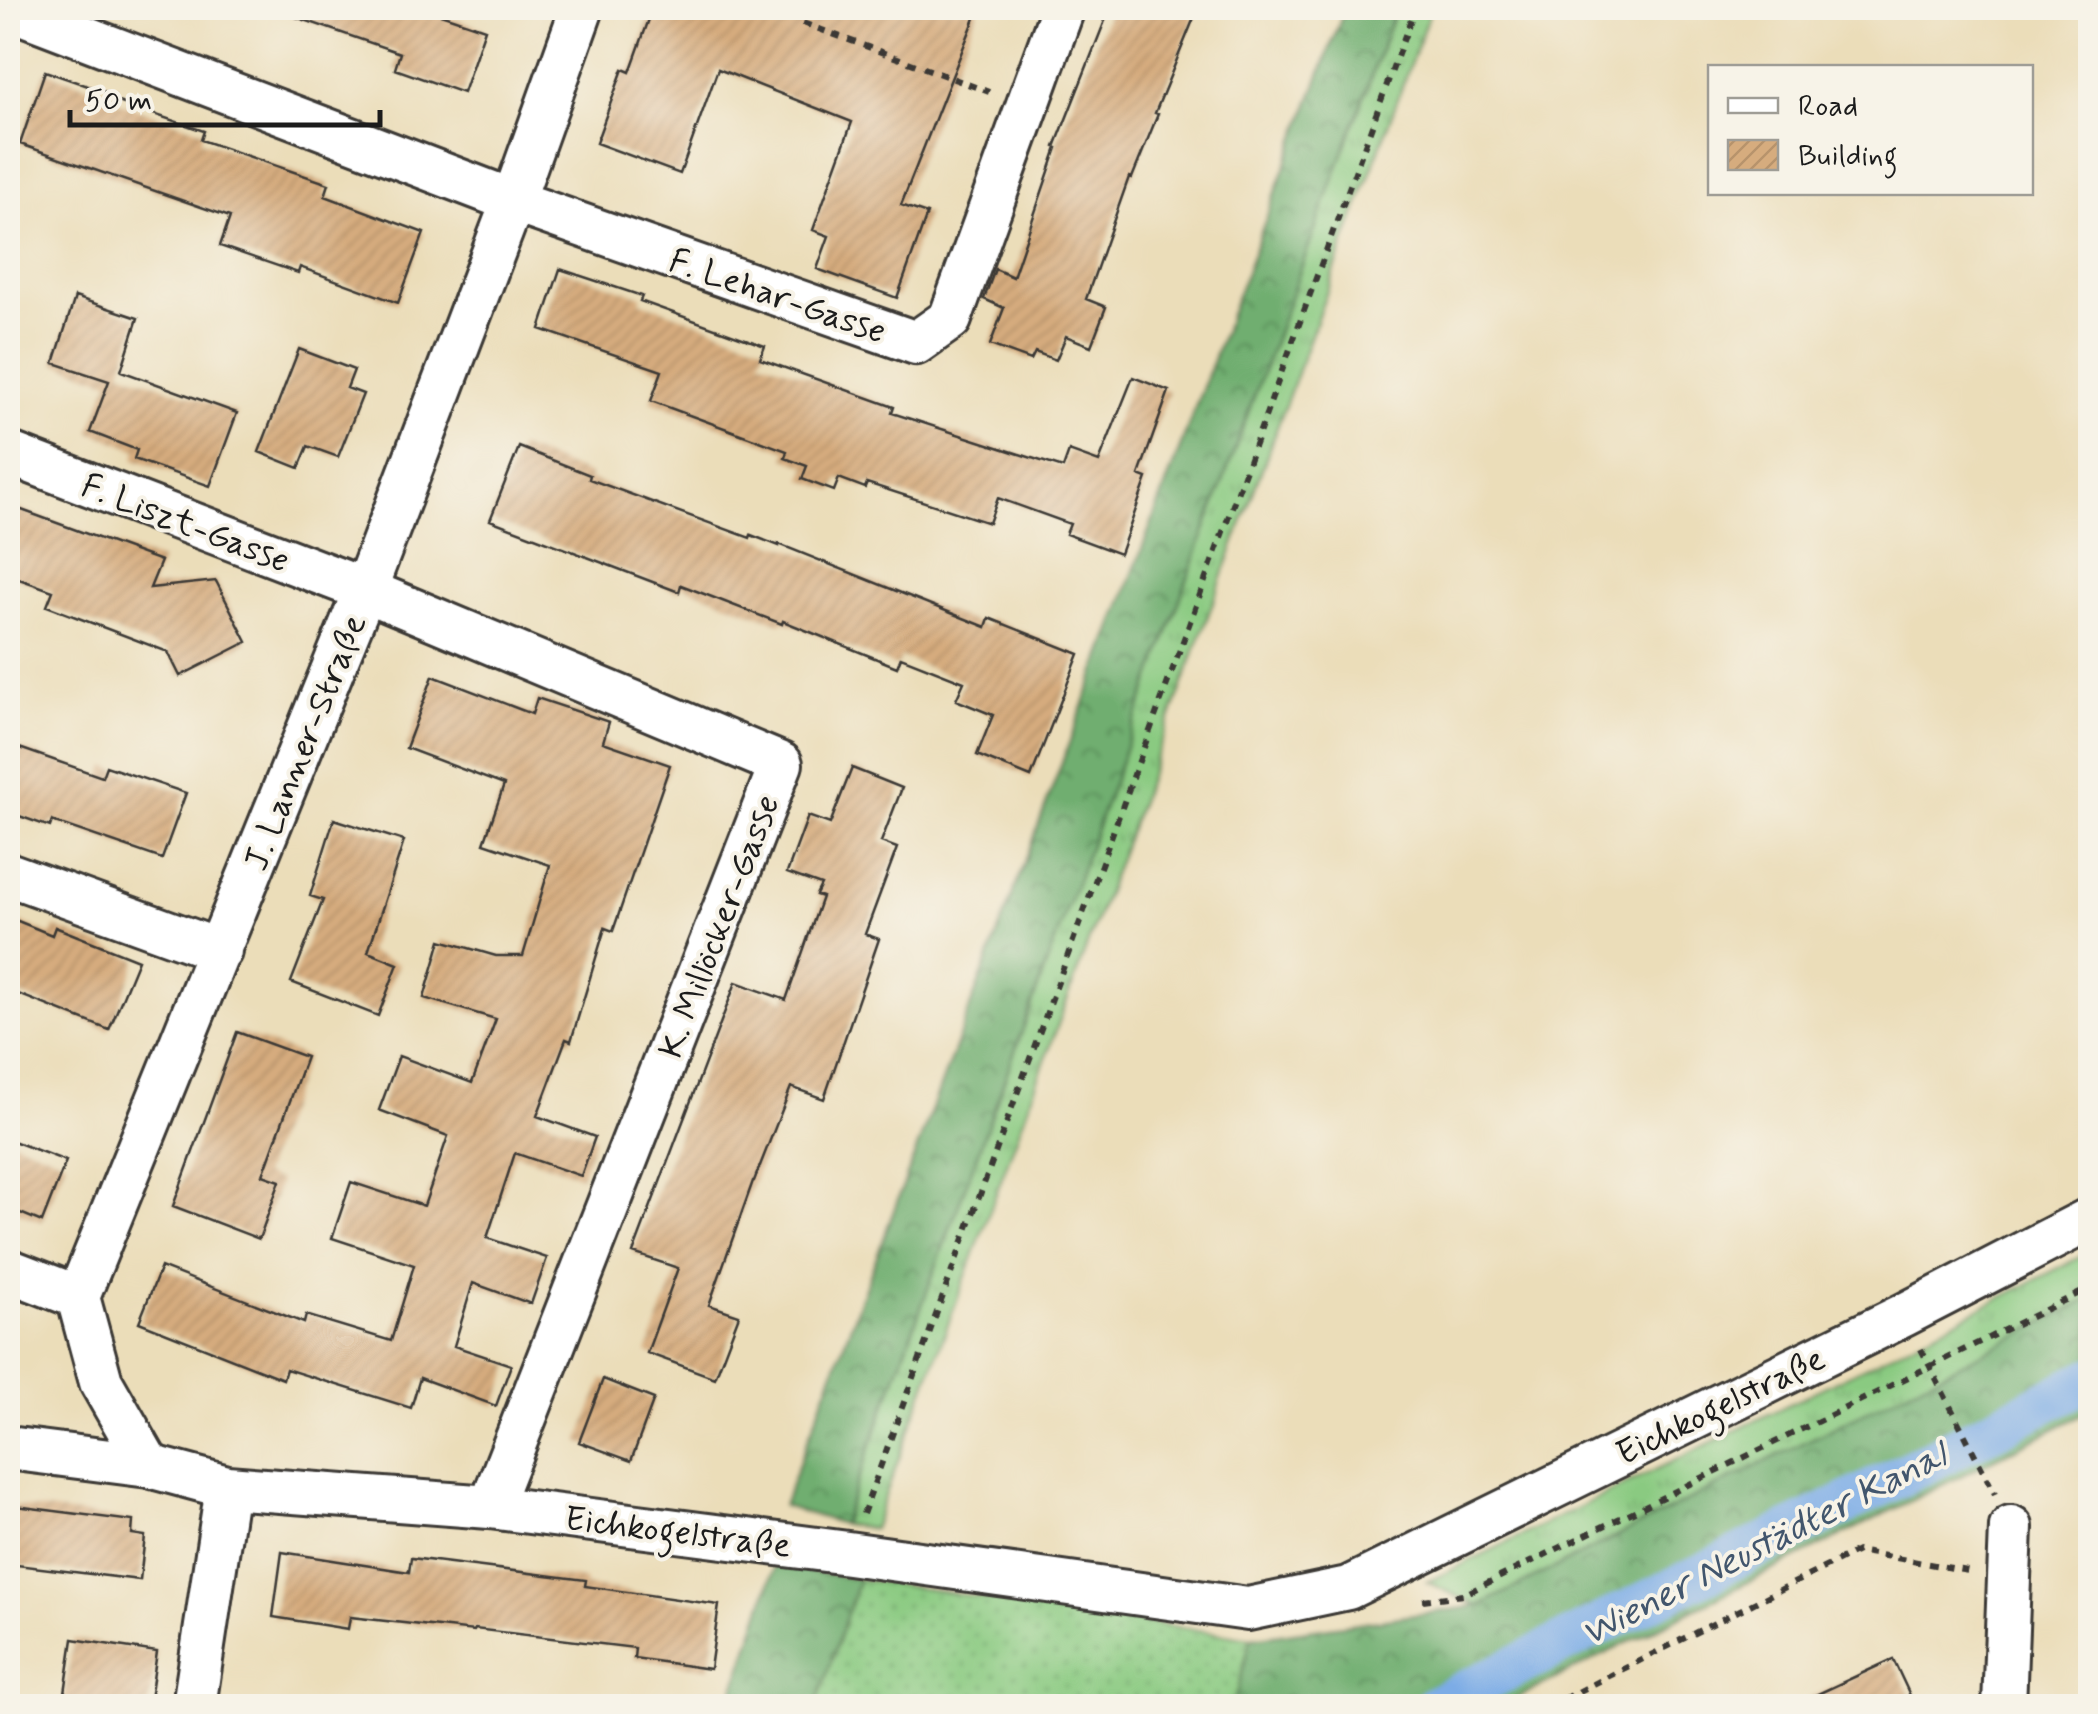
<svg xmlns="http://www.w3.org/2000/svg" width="2098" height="1714" font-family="Mynerve,sans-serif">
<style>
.grass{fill:url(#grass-tufts);stroke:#53734e;stroke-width:2.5}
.forest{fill:url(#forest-crowns);stroke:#466546;stroke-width:2.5}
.garden{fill:url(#garden-dots);stroke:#53734e;stroke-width:2.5}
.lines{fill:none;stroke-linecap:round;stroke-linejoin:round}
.canal{stroke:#7bace6;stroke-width:42}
.building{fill:url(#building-hatch)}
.minor-casing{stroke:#3b3934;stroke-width:48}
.path{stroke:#3b3934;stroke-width:6;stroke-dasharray:8 8;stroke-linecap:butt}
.minor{stroke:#fff;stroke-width:42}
.labels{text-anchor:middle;stroke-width:8;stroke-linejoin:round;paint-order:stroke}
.street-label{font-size:35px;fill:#1c1c1c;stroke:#f7f3e8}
.water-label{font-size:38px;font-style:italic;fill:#42566d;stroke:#f7f3e8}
</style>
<defs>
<pattern id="grass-tufts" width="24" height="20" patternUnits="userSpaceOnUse" patternTransform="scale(2.5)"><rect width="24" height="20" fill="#8aca81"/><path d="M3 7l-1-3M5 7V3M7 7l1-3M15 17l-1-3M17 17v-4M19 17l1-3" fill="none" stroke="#76ad6f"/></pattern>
<pattern id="forest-crowns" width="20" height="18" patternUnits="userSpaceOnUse" patternTransform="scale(2.5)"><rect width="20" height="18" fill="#6fae6f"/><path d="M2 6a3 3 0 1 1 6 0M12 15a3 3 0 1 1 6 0" fill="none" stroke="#5a8d5a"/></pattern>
<pattern id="garden-dots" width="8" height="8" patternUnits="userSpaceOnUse" patternTransform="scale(2.5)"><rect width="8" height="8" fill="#8aca81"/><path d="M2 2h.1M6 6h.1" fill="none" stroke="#76ad6f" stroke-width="1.8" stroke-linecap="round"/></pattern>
<pattern id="building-hatch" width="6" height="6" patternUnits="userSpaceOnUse" patternTransform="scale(2.5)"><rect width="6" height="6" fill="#d6ac7e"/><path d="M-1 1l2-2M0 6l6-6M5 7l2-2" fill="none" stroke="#b7936c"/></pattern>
</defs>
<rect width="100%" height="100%" fill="#f7f3e8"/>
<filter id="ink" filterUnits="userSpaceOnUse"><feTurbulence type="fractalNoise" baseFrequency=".01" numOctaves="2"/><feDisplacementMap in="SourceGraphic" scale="20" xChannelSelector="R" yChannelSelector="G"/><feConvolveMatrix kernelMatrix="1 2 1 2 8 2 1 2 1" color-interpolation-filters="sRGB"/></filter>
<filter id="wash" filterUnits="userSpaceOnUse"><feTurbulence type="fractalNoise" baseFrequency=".0048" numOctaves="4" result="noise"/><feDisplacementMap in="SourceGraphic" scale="40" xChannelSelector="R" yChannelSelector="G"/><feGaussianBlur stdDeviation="2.25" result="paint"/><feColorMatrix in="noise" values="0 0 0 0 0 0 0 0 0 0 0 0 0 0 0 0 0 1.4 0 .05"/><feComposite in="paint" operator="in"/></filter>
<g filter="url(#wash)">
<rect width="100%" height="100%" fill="#ebddb9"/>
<path class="grass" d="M 1396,8 L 1431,8 L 873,1529 L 842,1524 Z
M 2090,1252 L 2090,1299 L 1478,1606 L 1427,1582 L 1889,1355 Z"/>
<path class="forest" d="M 1345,8 L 1396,8 L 842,1524 L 783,1506 Z
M 2090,1299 L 2090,1411 L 1501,1706 L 1220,1706 L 1235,1698 L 1251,1638 L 1478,1606 Z
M 775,1566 L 859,1579 L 816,1706 L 729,1706 Z"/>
<path class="garden" d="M 859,1579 L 1251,1638 L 1235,1699 L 1220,1706 L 816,1706 Z"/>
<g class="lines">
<path class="canal" d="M 1435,1706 L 1851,1501 L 2090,1379"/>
</g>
<g id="blocks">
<path class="building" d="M 285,8 L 423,8 L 485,29 L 463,93 L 395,69 L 400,53 L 284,13 Z
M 653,8 L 979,8 L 901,205 L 927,214 L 897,298 L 817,269 L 829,236 L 813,230 L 852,122 L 718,69 L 680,174 L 596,143 L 623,69 L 630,72 Z
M 1110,8 L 1198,8 L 1155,113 L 1158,114 L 1132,178 L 1129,177 L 1086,299 L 1106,307 L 1091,346 L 1066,336 L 1056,360 L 1035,352 L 1031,360 L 990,345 L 1004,308 L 984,299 L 995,269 L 1013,277 L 1057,148 L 1055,147 Z
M 45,71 L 114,95 L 112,100 L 204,131 L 201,140 L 329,184 L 325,196 L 424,233 L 398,303 L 300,267 L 298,273 L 220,246 L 230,217 L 20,144 Z
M 560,269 L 642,296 L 640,301 L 765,346 L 760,359 L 894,407 L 892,413 L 1063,468 L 1069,451 L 1099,462 L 1133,377 L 1169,391 L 1139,475 L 1147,478 L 1120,554 L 1066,534 L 1070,524 L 998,498 L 989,523 L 867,483 L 865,488 L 839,478 L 834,491 L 802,479 L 807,466 L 785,458 L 787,451 L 651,401 L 662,371 L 540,329 Z
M 75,297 L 138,318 L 121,371 L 237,413 L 210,486 L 134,459 L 137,450 L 90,432 L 109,381 L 54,363 Z
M 299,349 L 354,370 L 347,388 L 363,394 L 338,457 L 308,446 L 299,468 L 259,452 Z
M 519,447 L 590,475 L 589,479 L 750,538 L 751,535 L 779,546 L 779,544 L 986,627 L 989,618 L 1079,654 L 1031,777 L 977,755 L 993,715 L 956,700 L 964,682 L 901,657 L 897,667 L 783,621 L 782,624 L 681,585 L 679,592 L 490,520 Z
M 8,505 L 161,561 L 150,588 L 216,581 L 247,642 L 180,676 L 168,652 L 47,606 L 53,591 L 8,575 Z
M 433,676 L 532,714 L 537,698 L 609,722 L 603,742 L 670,765 L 613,931 L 605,928 L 571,1041 L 566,1039 L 537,1116 L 595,1137 L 581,1176 L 515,1153 L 487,1238 L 547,1258 L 531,1304 L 473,1283 L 454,1346 L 511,1365 L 496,1406 L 420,1378 L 411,1408 L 286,1369 L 283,1379 L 139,1322 L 161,1267 L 304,1323 L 306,1315 L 391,1341 L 414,1265 L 332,1238 L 351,1182 L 424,1206 L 448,1136 L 379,1110 L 399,1056 L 472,1083 L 496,1019 L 424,998 L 441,940 L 496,956 L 523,956 L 550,865 L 484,843 L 504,785 L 406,748 Z
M 8,744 L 102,777 L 106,766 L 186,793 L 162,859 L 52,821 L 50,827 L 8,812 Z
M 852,768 L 902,788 L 881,842 L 897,848 L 865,934 L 879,939 L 824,1099 L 791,1087 L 754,1181 L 753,1181 L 709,1305 L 739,1315 L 715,1378 L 647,1353 L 678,1268 L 633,1253 L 736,982 L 786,1000 L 822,897 L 816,895 L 821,885 L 787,873 L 808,816 L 830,824 Z
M 334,819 L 404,841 L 368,952 L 398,964 L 378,1016 L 291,982 L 323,900 L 310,896 Z
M 8,917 L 52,935 L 55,927 L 138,960 L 109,1030 L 8,990 Z
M 237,1032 L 306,1057 L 263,1175 L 280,1181 L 259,1239 L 173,1206 Z
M 8,1139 L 66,1161 L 42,1222 L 8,1208 Z
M 603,1379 L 654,1399 L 631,1461 L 579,1442 Z
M 8,1505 L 133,1521 L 132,1534 L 145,1536 L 140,1580 L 8,1564 Z
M 282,1552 L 409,1572 L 411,1558 L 482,1567 L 586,1580 L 585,1586 L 719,1605 L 710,1669 L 634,1658 L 635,1648 L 475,1629 L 474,1631 L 350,1617 L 348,1629 L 273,1617 Z
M 73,1639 L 157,1652 L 149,1706 L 63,1706 Z
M 1893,1659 L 1915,1706 L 1792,1706 Z"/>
</g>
</g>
<g filter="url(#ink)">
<use href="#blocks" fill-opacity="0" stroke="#3b3934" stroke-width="2.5"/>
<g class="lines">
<g class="minor-casing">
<path id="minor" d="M 8,8 L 513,201 L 916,343 L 950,319 L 1063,8
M 8,453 L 365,590 L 781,764 L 490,1507
M 8,874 L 220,951
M 8,1270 L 78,1297
M 8,1448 L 149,1466 L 227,1487 L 490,1507 L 848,1553 L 1248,1609 L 1348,1588 L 1904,1315 L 2090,1219
M 149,1466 L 101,1382 L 78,1297 L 365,590 L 513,201 L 582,8
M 194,1706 L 227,1487
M 2004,1706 L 2011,1527"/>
</g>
<path class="path" d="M 803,23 L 989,92
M 1921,1349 L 1995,1494
M 863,1514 L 1415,8
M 1423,1600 L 1463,1595 L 2090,1288
M 1550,1706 L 1857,1551 L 1968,1571"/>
<use href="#minor" class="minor"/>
</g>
</g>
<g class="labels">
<g class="street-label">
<text transform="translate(778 295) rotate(19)" y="12">F. Lehar-Gasse</text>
<text transform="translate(186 522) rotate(21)" y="12">F. Liszt-Gasse</text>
<text transform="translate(304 742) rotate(-68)" y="12">J. Lanner-Straße</text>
<text transform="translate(718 926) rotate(-69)" y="12">K. Millöcker-Gasse</text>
<text transform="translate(1720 1405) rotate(-26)" y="12">Eichkogelstraße</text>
<text transform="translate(678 1531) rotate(7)" y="12">Eichkogelstraße</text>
</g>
<g class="water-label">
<text transform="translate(1763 1543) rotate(-27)" y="13">Wiener Neustädter Kanal</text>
</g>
</g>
<rect width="2098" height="1714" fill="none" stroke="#f7f3e8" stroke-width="40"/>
<rect x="1708" y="65" width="325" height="130" fill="#f7f3e8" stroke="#9f9d96" stroke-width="2.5"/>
<rect x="1728" y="98" width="50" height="15" fill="#ffffff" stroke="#9f9d96" stroke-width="2.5"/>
<text x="1798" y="115" font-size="30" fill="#1c1c1c">Road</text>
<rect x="1728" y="140" width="50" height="30" fill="url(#building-hatch)" stroke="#9f9d96" stroke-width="2.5"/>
<text x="1798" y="165" font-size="30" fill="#1c1c1c">Building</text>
<path d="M70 110v15h310v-15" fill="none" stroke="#1c1c1c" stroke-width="5"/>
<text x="85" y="110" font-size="30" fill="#1c1c1c" stroke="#f7f3e8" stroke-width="8" paint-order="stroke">50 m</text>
</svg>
